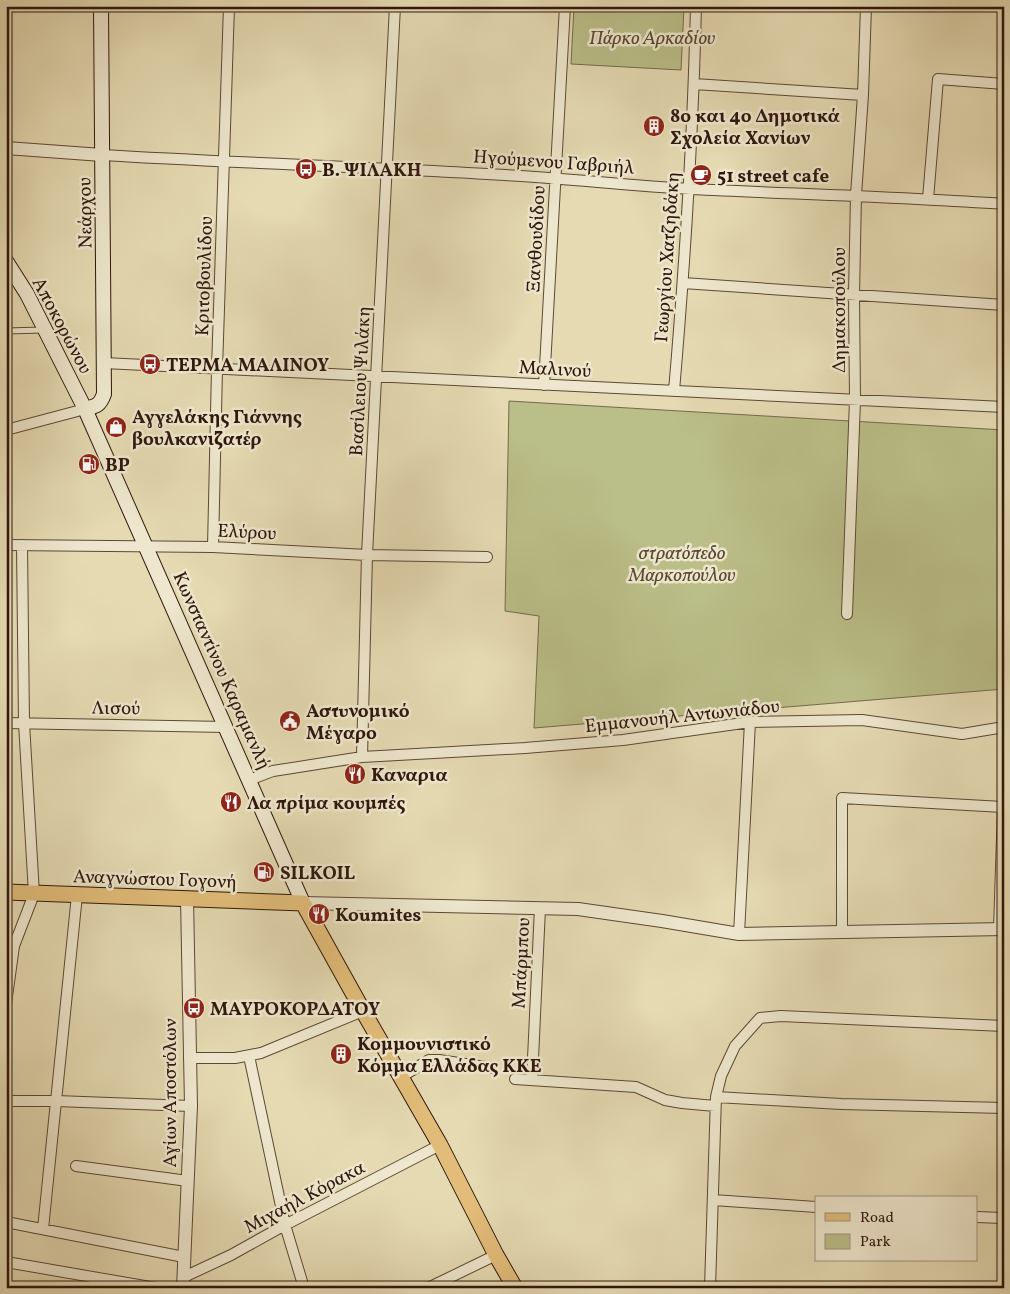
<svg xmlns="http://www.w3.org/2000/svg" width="1010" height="1294" font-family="Vollkorn,serif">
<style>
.green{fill:#babe88;stroke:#746a4a}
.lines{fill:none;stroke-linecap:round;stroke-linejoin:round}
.service-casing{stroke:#5c4836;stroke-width:7}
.minor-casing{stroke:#5c4836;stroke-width:12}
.tertiary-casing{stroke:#5c4836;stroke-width:14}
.secondary-casing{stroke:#2f170d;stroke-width:16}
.primary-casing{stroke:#2f170d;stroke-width:17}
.service{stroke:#eee7cd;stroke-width:5}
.minor{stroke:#eee7cd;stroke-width:10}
.tertiary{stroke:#eee7cd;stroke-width:12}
.secondary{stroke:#eee7cd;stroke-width:14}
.primary{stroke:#e2bd79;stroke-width:15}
.labels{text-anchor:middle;stroke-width:5;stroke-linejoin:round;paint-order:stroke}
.park-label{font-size:19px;font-style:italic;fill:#594932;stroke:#eee7cd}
.poi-label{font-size:19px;font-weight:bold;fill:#2f170d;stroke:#eee7cd;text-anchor:start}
.street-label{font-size:19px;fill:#2f170d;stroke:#eee7cd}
</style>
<rect width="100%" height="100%" fill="#e5dab2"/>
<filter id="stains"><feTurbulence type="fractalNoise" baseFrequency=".004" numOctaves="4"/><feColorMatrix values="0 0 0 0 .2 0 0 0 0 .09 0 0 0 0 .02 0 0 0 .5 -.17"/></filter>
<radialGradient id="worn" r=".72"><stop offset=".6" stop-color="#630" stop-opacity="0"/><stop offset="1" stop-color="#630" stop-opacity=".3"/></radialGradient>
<path class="green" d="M 574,6 L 684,6 L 681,70 L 571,64 Z
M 509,401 L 1004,430 L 1004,689 L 534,728 L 539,616 L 505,611 Z"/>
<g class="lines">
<g class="service-casing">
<path id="service" d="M 6,331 L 43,330"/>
</g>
<g class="minor-casing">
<path id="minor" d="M 694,84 L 863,95
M 102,155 C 236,163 371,167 505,175 C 567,178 629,186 691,189 C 795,194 900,197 1004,204
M 928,199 L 938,79 L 1004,84
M 683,283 L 1004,305
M 104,363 L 1004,407
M 544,385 L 565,6
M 674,391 C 685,263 693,135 696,6
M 6,430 L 85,409
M 6,545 L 213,547 L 367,555 L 487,557
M 213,547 L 217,369 L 229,6
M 847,614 L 855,400 L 854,295 L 856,195 L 863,95 L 866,6
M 6,723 L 226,727
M 362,757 L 367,555 L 395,6
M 249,780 L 273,771 L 362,757 L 525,748 L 623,740 L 750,722 L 862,720 L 962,734 L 1004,727
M 842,933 L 842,798 L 1003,807 L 999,929
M 739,934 L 750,722
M 6,1004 L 14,946 L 34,894 L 24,723 L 22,545
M 249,1056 L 285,1225 L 304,1288
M 189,1058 L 235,1058 L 261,1053 L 363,1011
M 401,1077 L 429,1060 L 439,1060 L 492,1068
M 515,1079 L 636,1087 L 665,1100 L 682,1103 L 715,1106
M 532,1080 L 540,908
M 716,1097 L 841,1104 L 1004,1108
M 6,1101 L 56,1101 L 191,1106
M 76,1166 L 188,1181
M 713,1200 L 816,1207
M 976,1217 L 1004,1218
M 6,1222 L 184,1257
M 43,1229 L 77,895
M 6,1262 L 156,1288
M 184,1277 L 231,1255 L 285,1225 L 440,1145
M 710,1287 L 723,1288
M 428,1288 L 496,1255
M 710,1288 L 716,1097 L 721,1076 L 735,1046 L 760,1018 L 781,1016 L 1004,1026"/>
</g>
<g class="tertiary-casing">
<path id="tertiary" d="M 6,148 L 102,155
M 303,903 L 578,909 L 662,921 L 739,934 L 1004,929
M 183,1288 L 191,1106 L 187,898"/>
</g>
<g class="secondary-casing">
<path id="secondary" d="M 6,261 L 27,294 L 85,409 L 303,903
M 85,409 C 97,406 100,405 104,394 L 101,6"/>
</g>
<g class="primary-casing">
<path id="primary" d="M 6,892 L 303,903 L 363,1011 L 440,1145 L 496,1255 L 515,1288"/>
</g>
<use href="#service" class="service"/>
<use href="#minor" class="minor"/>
<use href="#tertiary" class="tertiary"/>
<use href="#secondary" class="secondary"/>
<use href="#primary" class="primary"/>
</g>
<defs>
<g id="building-disc" transform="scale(1.125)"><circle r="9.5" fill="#8f2418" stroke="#eee7cd"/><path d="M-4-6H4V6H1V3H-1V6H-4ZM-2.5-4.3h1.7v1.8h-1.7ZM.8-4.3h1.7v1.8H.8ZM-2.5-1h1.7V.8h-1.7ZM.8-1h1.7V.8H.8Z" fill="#fff"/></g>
<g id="bus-disc" transform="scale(1.125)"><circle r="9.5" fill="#8f2418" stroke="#eee7cd"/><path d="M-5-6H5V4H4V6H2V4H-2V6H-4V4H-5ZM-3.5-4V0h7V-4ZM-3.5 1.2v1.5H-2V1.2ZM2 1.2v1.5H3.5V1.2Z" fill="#fff"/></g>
<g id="cafe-disc" transform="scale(1.125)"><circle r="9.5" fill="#8f2418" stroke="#eee7cd"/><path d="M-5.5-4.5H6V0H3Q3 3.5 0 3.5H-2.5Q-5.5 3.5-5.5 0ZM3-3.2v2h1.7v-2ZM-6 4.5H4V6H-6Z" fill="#fff"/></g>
<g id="shop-disc" transform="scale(1.125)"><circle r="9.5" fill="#8f2418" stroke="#eee7cd"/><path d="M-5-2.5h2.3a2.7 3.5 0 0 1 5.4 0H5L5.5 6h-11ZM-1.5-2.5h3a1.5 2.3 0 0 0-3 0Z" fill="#fff"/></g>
<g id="fuel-disc" transform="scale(1.125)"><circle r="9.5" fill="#8f2418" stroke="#eee7cd"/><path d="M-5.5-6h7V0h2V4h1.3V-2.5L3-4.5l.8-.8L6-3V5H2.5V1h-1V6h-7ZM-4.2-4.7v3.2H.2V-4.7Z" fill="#fff"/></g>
<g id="civic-disc" transform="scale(1.125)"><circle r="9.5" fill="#8f2418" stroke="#eee7cd"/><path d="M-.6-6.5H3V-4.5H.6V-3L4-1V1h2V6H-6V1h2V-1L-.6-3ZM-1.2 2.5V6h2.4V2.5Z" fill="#fff"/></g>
<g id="restaurant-disc" transform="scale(1.125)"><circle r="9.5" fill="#8f2418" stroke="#eee7cd"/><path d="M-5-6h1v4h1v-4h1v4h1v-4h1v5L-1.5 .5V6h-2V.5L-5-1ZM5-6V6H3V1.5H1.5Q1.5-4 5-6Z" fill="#fff"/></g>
</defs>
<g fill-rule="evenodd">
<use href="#building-disc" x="654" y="126"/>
<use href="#bus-disc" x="306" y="169"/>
<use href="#cafe-disc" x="701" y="175"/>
<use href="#bus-disc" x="150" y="364"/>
<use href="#shop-disc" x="116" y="427"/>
<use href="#fuel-disc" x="89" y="464"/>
<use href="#civic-disc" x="290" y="721"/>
<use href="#restaurant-disc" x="355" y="774"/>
<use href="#restaurant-disc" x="231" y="802"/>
<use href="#fuel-disc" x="264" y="872"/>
<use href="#restaurant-disc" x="319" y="914"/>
<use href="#bus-disc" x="194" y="1008"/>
<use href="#building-disc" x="341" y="1054"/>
</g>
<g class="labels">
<g class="park-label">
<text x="652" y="44">Πάρκο Αρκαδίου</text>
<text x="682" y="559">στρατόπεδο<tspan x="682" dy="22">Μαρκοπούλου</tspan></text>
</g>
<g class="poi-label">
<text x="670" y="122">8ο και 4ο Δημοτικά<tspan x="670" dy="22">Σχολεία Χανίων</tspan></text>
<text x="322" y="176">Β. ΨΙΛΑΚΗ</text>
<text x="717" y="182">51 street cafe</text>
<text x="166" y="371">ΤΕΡΜΑ ΜΑΛΙΝΟΥ</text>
<text x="132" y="423">Αγγελάκης Γιάννης<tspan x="132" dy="22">βουλκανιζατέρ</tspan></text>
<text x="105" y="471">BP</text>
<text x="306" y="717">Αστυνομικό<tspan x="306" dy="22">Μέγαρο</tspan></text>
<text x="371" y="781">Καναρια</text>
<text x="247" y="809">Λα πρίμα κουμπές</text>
<text x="280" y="879">SILKOIL</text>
<text x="335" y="921">Koumites</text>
<text x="210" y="1015">ΜΑΥΡΟΚΟΡΔΑΤΟΥ</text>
<text x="357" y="1050">Κομμουνιστικό<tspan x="357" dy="22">Κόμμα Ελλάδας ΚΚΕ</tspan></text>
</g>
<g class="street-label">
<text transform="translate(554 161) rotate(4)" y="7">Ηγούμενου Γαβριήλ</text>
<text transform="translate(84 213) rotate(-91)" y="7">Νεάρχου</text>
<text transform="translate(535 239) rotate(-87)" y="7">Ξανθουδίδου</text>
<text transform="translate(666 257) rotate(-86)" y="7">Γεωργίου Χατζηδάκη</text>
<text transform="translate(203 276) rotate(-88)" y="7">Κριτοβουλίδου</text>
<text transform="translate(838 310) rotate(-90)" y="7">Δημακοπούλου</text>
<text transform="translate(63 325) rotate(62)" y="7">Αποκορώνου</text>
<text transform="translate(555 368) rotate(3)" y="7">Μαλινού</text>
<text transform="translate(359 381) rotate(-87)" y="7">Βασίλειου Ψιλάκη</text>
<text transform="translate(247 531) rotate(3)" y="7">Ελύρου</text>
<text transform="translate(223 670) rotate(66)" y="7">Κωνσταντίνου Καραμανλή</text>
<text transform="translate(116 707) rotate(1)" y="7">Λισού</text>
<text transform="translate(682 715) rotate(-6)" y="7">Εμμανουήλ Αντωνιάδου</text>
<text transform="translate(155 878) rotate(2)" y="7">Αναγνώστου Γογονή</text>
<text transform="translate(520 963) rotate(-87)" y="7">Μπάρμπου</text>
<text transform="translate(169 1093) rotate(-90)" y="7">Αγίων Αποστόλων</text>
<text transform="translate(304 1196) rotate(-28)" y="7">Μιχαήλ Κόρακα</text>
</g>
</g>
<rect width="1010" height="1294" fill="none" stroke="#e5dab2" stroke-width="25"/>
<rect x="8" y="8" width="995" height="1279" fill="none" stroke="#2f170d" stroke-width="2.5"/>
<rect x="12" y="12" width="985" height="1269" fill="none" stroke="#2f170d"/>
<rect x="815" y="1196" width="162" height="65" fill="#eee7cd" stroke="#a29480"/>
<rect x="825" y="1213" width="25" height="8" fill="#e2bd79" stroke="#a29480"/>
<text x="860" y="1222" font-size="15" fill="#2f170d">Road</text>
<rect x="825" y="1234" width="25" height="15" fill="#babe88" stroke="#a29480"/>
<text x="860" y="1246" font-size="15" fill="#2f170d">Park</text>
<rect width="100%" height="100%" filter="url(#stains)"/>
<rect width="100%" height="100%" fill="url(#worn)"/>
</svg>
